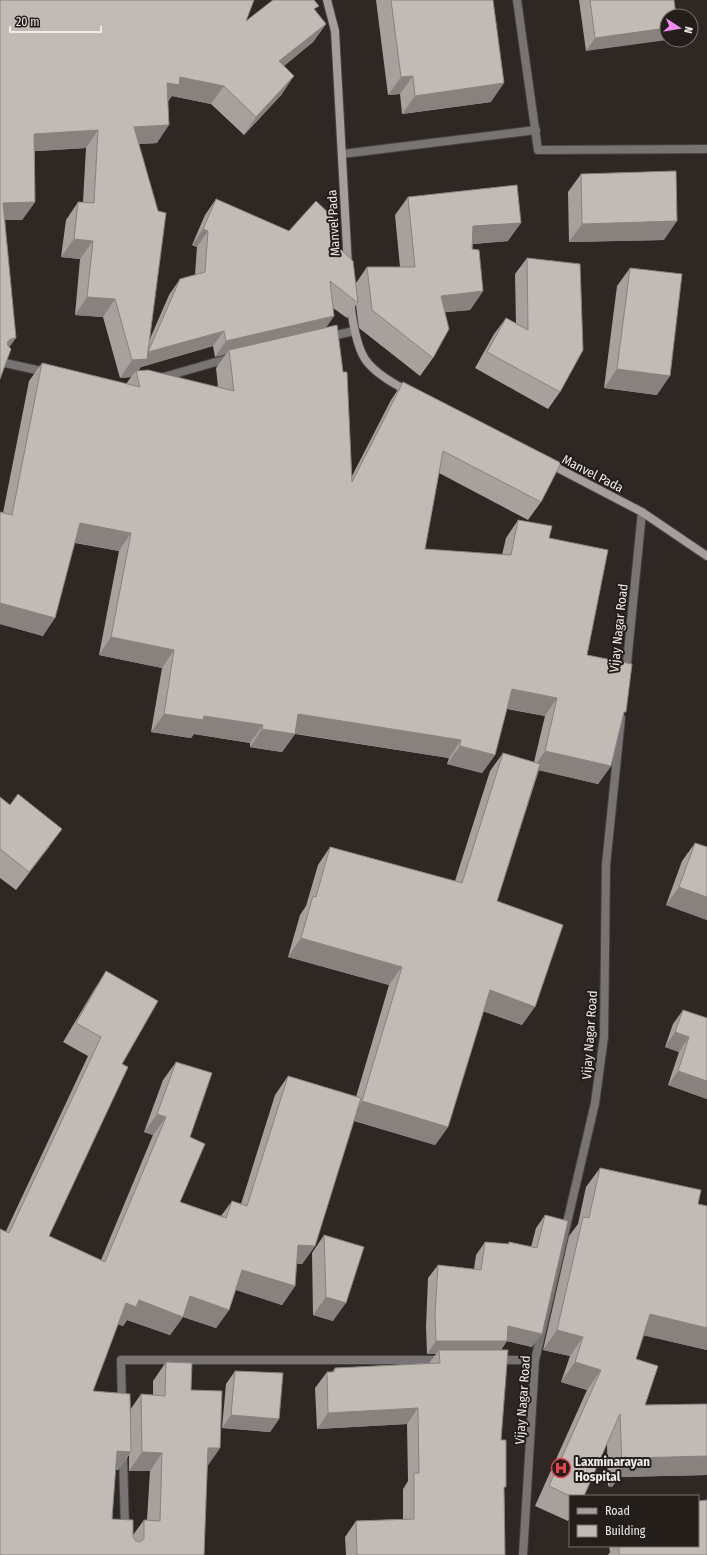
<svg xmlns="http://www.w3.org/2000/svg" width="707" height="1555" font-family="'Fira Sans Condensed',sans-serif">
<style>
.lines{fill:none;stroke-linecap:round;stroke-linejoin:round}
.minor-casing{stroke:#49423f;stroke-width:10}
.tertiary-casing{stroke:#49423f;stroke-width:10}
.secondary-casing{stroke:#49423f;stroke-width:10}
.minor{stroke:#787473;stroke-width:8}
.tertiary{stroke:#787473;stroke-width:8}
.secondary{stroke:#a59e9d;stroke-width:8}
.wall{fill:#a7a09c;fill-rule:evenodd}
.shaded-wall{fill:#88827f}
.building{fill:#c2bab5;stroke:#88827f}
.labels{text-anchor:middle;stroke-width:4;stroke-linejoin:round;paint-order:stroke}
.street-label{font-size:13px;fill:#efebe8;stroke:#241e1a}
.poi-label{font-size:13px;font-weight:bold;fill:#efebe8;stroke:#241e1a;text-anchor:start}
</style>
<rect width="100%" height="100%" fill="#2e2724"/>
<g class="lines">
<g class="minor-casing">
<path id="minor" d="M 517,0 L 538,150 L 707,149
M 342,154 L 536,130
M 327,337 L 354,331
M 0,362 L 46,372
M 160,378 L 230,358
M 496,1360 L 535,1360
M 122,1404 L 121,1360 L 443,1360
M 123,1454 L 125,1530"/>
</g>
<g class="tertiary-casing">
<path id="tertiary" d="M 626,673 L 642,512
M 523,1555 L 535,1360 L 595,1103 L 604,1037 L 606,865 L 621,718"/>
</g>
<g class="secondary-casing">
<path id="secondary" d="M 327,0 L 335,31 L 348,266
M 350,301 C 352,318 357,351 368,363 C 378,375 394,384 408,391
M 550,464 L 642,512 L 707,556"/>
</g>
<use href="#minor" class="minor"/>
<use href="#tertiary" class="tertiary"/>
<use href="#secondary" class="secondary"/>
</g>
<path class="wall" d="M 0,0 L 246,21 L 315,10 L 326,24 L 313,42 L 284,66 L 282,94 L 244,135 L 211,104 L 172,96 L 168,101 L 157,143 L 139,144 L 149,341 L 169,295 L 180,279 L 195,275 L 197,247 L 192,245 L 205,215 L 216,199 L 289,231 L 330,226 L 340,235 L 335,243 L 356,283 L 367,267 L 400,267 L 395,215 L 408,197 L 508,241 L 473,244 L 472,249 L 483,291 L 470,310 L 445,312 L 433,358 L 420,376 L 359,328 L 356,305 L 347,318 L 333,308 L 334,316 L 326,327 L 352,476 L 391,400 L 403,382 L 541,502 L 528,520 L 439,473 L 425,549 L 502,555 L 506,538 L 518,520 L 549,538 L 587,655 L 623,716 L 611,766 L 598,784 L 539,770 L 497,901 L 522,1025 L 483,1011 L 448,1127 L 435,1145 L 354,1121 L 315,1246 L 302,1264 L 296,1264 L 295,1286 L 282,1305 L 236,1290 L 229,1310 L 216,1328 L 183,1317 L 170,1335 L 127,1320 L 123,1326 L 118,1324 L 93,1391 L 130,1410 L 141,1394 L 153,1395 L 153,1381 L 166,1362 L 191,1390 L 220,1448 L 207,1466 L 204,1555 L 0,1555 L 6,1231 L 88,1056 L 63,1042 L 94,990 L 106,971 L 122,1064 L 49,1236 L 101,1260 L 153,1135 L 144,1132 L 163,1080 L 176,1062 L 190,1137 L 180,1202 L 221,1216 L 232,1201 L 241,1204 L 275,1095 L 288,1076 L 356,1097 L 389,985 L 288,957 L 300,915 L 306,906 L 318,865 L 330,847 L 455,881 L 490,771 L 503,753 L 534,762 L 545,716 L 507,709 L 495,755 L 482,773 L 447,764 L 449,758 L 295,734 L 282,752 L 250,747 L 250,743 L 194,734 L 191,738 L 151,732 L 162,668 L 99,655 L 119,551 L 75,543 L 43,636 L 0,624 L 0,512 L 3,513 L 29,381 L 42,363 L 126,384 L 131,377 L 120,378 L 103,317 L 75,315 L 80,259 L 61,257 L 66,220 L 78,202 L 83,202 L 86,148 L 35,151 L 35,202 L 22,220 L 5,220 L 9,347 L 0,379 ZM 213,346 L 215,357 L 226,354 L 216,368 L 218,387 L 138,371 L 141,367 ZM 129,1455 L 129,1471 L 150,1471 L 147,1520 L 144,1520 L 133,1535 L 112,1519 L 115,1470 L 118,1470 Z
M 376,0 L 493,0 L 491,102 L 402,114 L 400,94 L 388,95 Z
M 579,0 L 674,0 L 586,51 Z
M 581,174 L 664,240 L 569,242 L 568,192 Z
M 527,258 L 560,392 L 548,409 L 475,368 L 494,334 L 506,318 L 516,324 L 515,274 Z
M 630,268 L 657,395 L 604,388 L 617,286 Z
M 0,797 L 49,847 L 16,890 L 0,878 Z
M 695,843 L 707,847 L 707,920 L 666,905 L 682,861 Z
M 683,1010 L 707,1099 L 668,1085 L 679,1052 L 665,1047 L 673,1024 Z
M 600,1168 L 698,1204 L 707,1206 L 707,1350 L 644,1335 L 636,1359 L 645,1405 L 707,1404 L 707,1475 L 619,1477 L 612,1487 L 608,1486 L 607,1444 L 570,1496 L 570,1517 L 568,1521 L 535,1506 L 587,1390 L 561,1382 L 570,1356 L 543,1350 L 569,1236 L 578,1224 L 586,1187 Z
M 545,1215 L 532,1347 L 507,1341 L 501,1350 L 501,1440 L 504,1489 L 505,1555 L 346,1555 L 345,1537 L 356,1521 L 403,1519 L 403,1489 L 408,1481 L 407,1424 L 317,1429 L 315,1388 L 327,1372 L 332,1372 L 335,1368 L 429,1363 L 436,1354 L 427,1354 L 426,1327 L 428,1278 L 438,1265 L 474,1269 L 476,1255 L 485,1242 L 508,1244 L 509,1242 L 531,1247 L 536,1228 Z
M 324,1235 L 333,1321 L 313,1315 L 312,1253 Z
M 235,1371 L 279,1419 L 270,1432 L 222,1428 L 226,1384 Z
M 609,1546 L 698,1546 L 707,1555 L 608,1555 L 610,1552 Z"/>
<path class="shaded-wall" d="M 326,24 L 313,42 L 266,80 L 279,61 Z
M 667,28 L 667,40 L 586,51 L 595,38 Z
M 294,76 L 282,94 L 244,135 L 256,117 Z
M 413,76 L 400,94 L 388,95 L 401,77 Z
M 180,77 L 224,86 L 211,104 L 172,96 L 167,103 L 167,83 Z
M 504,83 L 491,102 L 402,114 L 415,96 Z
M 169,125 L 157,143 L 121,145 L 134,127 Z
M 98,130 L 86,148 L 22,152 L 34,134 Z
M 35,202 L 22,220 L 0,220 L 3,203 Z
M 677,221 L 664,240 L 569,242 L 582,224 Z
M 521,223 L 508,241 L 460,245 L 473,226 Z
M 203,229 L 208,231 L 197,247 L 192,245 Z
M 74,239 L 93,241 L 80,259 L 61,257 Z
M 483,291 L 470,310 L 428,314 L 441,296 Z
M 87,297 L 115,299 L 103,317 L 75,315 Z
M 334,316 L 323,332 L 229,350 L 226,354 L 215,357 L 226,341 Z
M 224,331 L 213,346 L 141,367 L 136,374 L 136,371 L 131,377 L 120,378 L 132,360 L 144,359 L 148,352 Z
M 16,338 L 3,356 L 7,342 L 11,339 Z
M 617,369 L 670,376 L 657,395 L 604,388 Z
M 80,523 L 131,533 L 119,551 L 68,541 Z
M 0,603 L 55,618 L 43,636 L 0,624 Z
M 111,637 L 174,650 L 162,668 L 99,655 Z
M 512,689 L 557,698 L 545,716 L 499,707 Z
M 164,714 L 204,716 L 263,725 L 250,743 L 194,734 L 191,738 L 151,732 Z
M 298,714 L 461,740 L 449,758 L 285,732 Z
M 262,729 L 295,734 L 282,752 L 250,747 Z
M 460,746 L 495,755 L 482,773 L 447,764 Z
M 545,751 L 611,766 L 598,784 L 533,769 Z
M 62,829 L 49,847 L 16,890 L 29,872 Z
M 679,887 L 707,897 L 707,920 L 666,905 Z
M 301,938 L 402,967 L 389,985 L 288,957 Z
M 490,990 L 535,1007 L 522,1025 L 477,1009 Z
M 675,1032 L 689,1037 L 679,1052 L 665,1047 Z
M 678,1071 L 707,1081 L 707,1099 L 668,1085 Z
M 362,1101 L 448,1127 L 435,1145 L 349,1119 Z
M 157,1114 L 166,1117 L 153,1135 L 144,1132 Z
M 298,1245 L 315,1246 L 302,1264 L 285,1264 Z
M 242,1270 L 295,1286 L 282,1305 L 230,1288 Z
M 190,1296 L 229,1310 L 216,1328 L 181,1316 L 183,1317 L 170,1335 L 127,1320 L 123,1326 L 113,1322 L 126,1303 L 139,1300 Z
M 326,1297 L 346,1303 L 333,1321 L 313,1315 Z
M 650,1314 L 707,1328 L 707,1350 L 637,1334 Z
M 508,1326 L 542,1334 L 532,1347 L 499,1339 Z
M 557,1330 L 583,1337 L 570,1356 L 543,1350 Z
M 436,1341 L 507,1341 L 498,1354 L 439,1350 L 436,1354 L 427,1354 Z
M 575,1362 L 601,1370 L 587,1390 L 561,1382 Z
M 418,1408 L 407,1424 L 317,1429 L 328,1413 Z
M 231,1415 L 279,1419 L 270,1432 L 222,1428 Z
M 208,1448 L 220,1448 L 207,1467 Z
M 117,1451 L 131,1452 L 118,1470 L 104,1470 Z
M 142,1452 L 162,1453 L 150,1471 L 129,1471 Z
M 707,1456 L 707,1475 L 619,1477 L 612,1487 L 608,1486 L 629,1458 Z"/>
<path class="building" d="M 0,0 L 254,0 L 246,21 L 273,0 L 314,0 L 319,6 L 314,9 L 326,24 L 279,61 L 294,76 L 256,117 L 224,86 L 180,77 L 179,85 L 167,83 L 169,125 L 134,127 L 158,211 L 166,213 L 147,359 L 132,360 L 115,299 L 87,297 L 93,241 L 74,239 L 78,202 L 94,203 L 98,130 L 34,134 L 35,202 L 3,203 L 16,338 L 11,339 L 7,342 L 8,346 L 11,349 L 0,379 Z
M 391,0 L 493,0 L 504,83 L 415,96 L 413,76 L 401,77 Z
M 590,0 L 674,0 L 676,16 L 667,16 L 667,28 L 595,38 Z
M 676,171 L 677,221 L 582,224 L 581,174 Z
M 517,185 L 521,223 L 473,226 L 472,249 L 479,250 L 483,291 L 441,296 L 449,329 L 433,358 L 372,310 L 367,267 L 415,267 L 408,197 Z
M 216,199 L 289,231 L 316,201 L 335,219 L 329,225 L 340,235 L 334,243 L 353,261 L 358,303 L 330,281 L 334,316 L 226,341 L 224,331 L 148,352 L 180,279 L 205,272 L 208,231 L 203,229 Z
M 527,258 L 580,264 L 583,350 L 560,392 L 487,352 L 506,318 L 528,330 Z
M 630,268 L 682,274 L 670,376 L 617,369 Z
M 337,325 L 343,372 L 347,372 L 352,482 L 403,382 L 561,463 L 541,502 L 443,451 L 425,549 L 511,555 L 518,520 L 552,526 L 549,538 L 608,550 L 587,655 L 632,664 L 626,712 L 624,712 L 611,766 L 545,751 L 557,698 L 512,689 L 495,755 L 460,746 L 461,740 L 298,714 L 295,734 L 262,729 L 263,725 L 204,716 L 203,720 L 164,714 L 174,650 L 111,637 L 131,533 L 80,523 L 55,618 L 0,603 L 0,512 L 12,515 L 42,363 L 140,387 L 136,371 L 148,370 L 234,391 L 229,350 Z
M 503,753 L 540,764 L 497,901 L 563,925 L 535,1007 L 490,990 L 448,1127 L 362,1101 L 402,967 L 301,938 L 313,896 L 316,897 L 330,847 L 462,883 Z
M 18,794 L 62,829 L 29,872 L 0,849 L 0,797 L 10,805 Z
M 695,843 L 707,847 L 707,897 L 679,887 Z
M 106,971 L 158,1001 L 122,1064 L 128,1067 L 49,1236 L 105,1262 L 166,1117 L 157,1114 L 176,1062 L 212,1073 L 190,1137 L 205,1144 L 180,1202 L 226,1218 L 232,1201 L 247,1206 L 288,1076 L 361,1098 L 315,1246 L 298,1245 L 295,1286 L 242,1270 L 229,1310 L 190,1296 L 183,1317 L 139,1300 L 136,1307 L 126,1303 L 93,1391 L 130,1394 L 131,1452 L 117,1451 L 112,1519 L 133,1520 L 133,1537 L 136,1541 L 140,1542 L 144,1539 L 144,1520 L 160,1521 L 162,1453 L 142,1452 L 141,1394 L 165,1396 L 166,1362 L 192,1363 L 191,1390 L 222,1391 L 220,1448 L 208,1448 L 204,1555 L 0,1555 L 0,1229 L 9,1233 L 101,1037 L 76,1023 Z
M 683,1010 L 707,1018 L 707,1081 L 678,1071 L 689,1037 L 675,1032 Z
M 600,1168 L 701,1190 L 698,1204 L 707,1206 L 707,1328 L 650,1314 L 636,1359 L 658,1366 L 645,1405 L 707,1404 L 707,1456 L 629,1458 L 626,1467 L 622,1467 L 620,1414 L 584,1496 L 570,1496 L 549,1486 L 601,1370 L 575,1362 L 583,1337 L 557,1330 L 583,1217 L 589,1218 Z
M 545,1215 L 568,1221 L 542,1334 L 508,1326 L 507,1341 L 436,1341 L 435,1314 L 438,1265 L 481,1270 L 485,1242 L 509,1244 L 509,1242 L 537,1248 Z
M 324,1235 L 364,1247 L 346,1303 L 326,1297 Z
M 439,1350 L 508,1350 L 501,1440 L 506,1440 L 506,1487 L 504,1487 L 505,1555 L 357,1555 L 356,1521 L 414,1519 L 414,1473 L 419,1473 L 418,1408 L 328,1413 L 327,1372 L 334,1372 L 335,1368 L 440,1363 Z
M 235,1371 L 283,1373 L 279,1419 L 231,1415 Z
M 707,1500 L 707,1555 L 619,1555 L 619,1546 L 698,1546 L 698,1501 Z"/>
<defs>
<g id="hospital-ring" transform="scale(1)"><circle r="9.5" fill="#241e1a" stroke="#e0444e" stroke-width="1.5"/><path d="M-5-5h3v3.5h4V-5h3V5h-3V1.5h-4V5h-3Z" fill="#e0444e"/></g>
</defs>
<g fill-rule="evenodd">
<use href="#hospital-ring" x="561" y="1468"/>
</g>
<g class="labels">
<g class="street-label">
<text transform="translate(333 223) rotate(-93)" y="5">Manvel Pada</text>
<text transform="translate(593 473) rotate(27)" y="5">Manvel Pada</text>
<text transform="translate(618 628) rotate(-84)" y="5">Vijay Nagar Road</text>
<text transform="translate(589 1035) rotate(-86)" y="5">Vijay Nagar Road</text>
<text transform="translate(522 1400) rotate(-86)" y="5">Vijay Nagar Road</text>
</g>
<g class="poi-label">
<text x="575" y="1466">Laxminarayan<tspan x="575" dy="15">Hospital</tspan></text>
</g>
</g>
<rect x="569" y="1495" width="130" height="52" fill="#241e1a" stroke="#75706c"/>
<rect x="577" y="1508" width="20" height="6" fill="#a59e9d" stroke="#75706c"/>
<text x="605" y="1515" font-size="12" fill="#efebe8">Road</text>
<rect x="577" y="1525" width="20" height="12" fill="#c2bab5" stroke="#75706c"/>
<text x="605" y="1535" font-size="12" fill="#efebe8">Building</text>
<g transform="translate(679 28) rotate(102)"><circle r="19" fill="#241e1a" stroke="#75706c"/>
<path d="M0-3L7 15L0 10L-7 15Z" fill="#f28af3"/>
<text y="-6" font-size="11" font-weight="bold" text-anchor="middle" fill="#efebe8">N</text>
</g>
<path d="M10 26v6h91v-6" fill="none" stroke="#efebe8" stroke-width="2"/>
<text x="16" y="26" font-size="12" fill="#efebe8" stroke="#241e1a" stroke-width="3" paint-order="stroke">20 m</text>
</svg>
